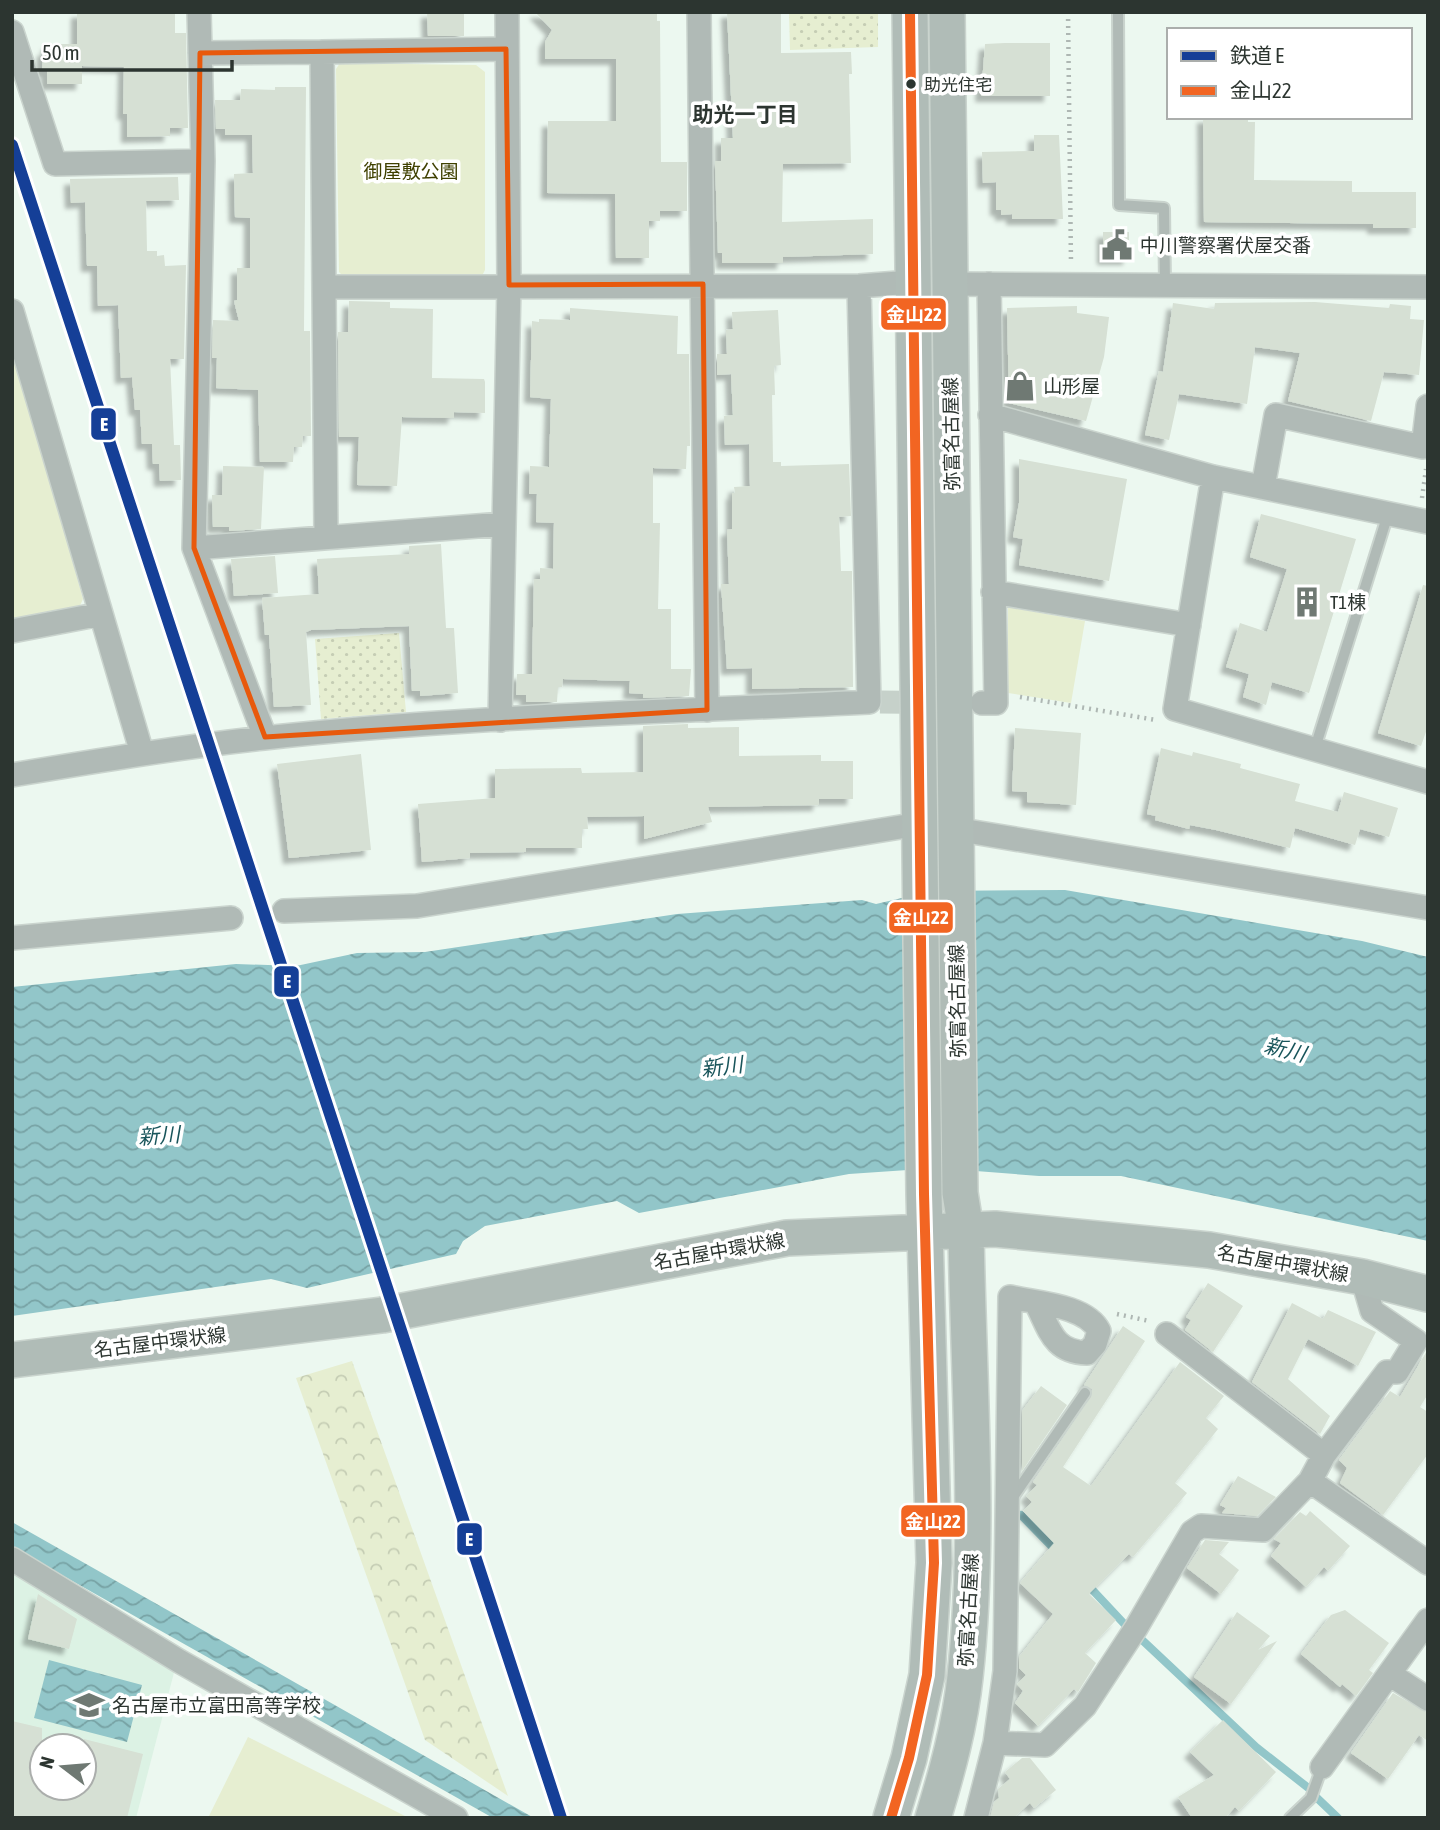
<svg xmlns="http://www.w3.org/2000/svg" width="1440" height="1830" font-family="'Asap Condensed','Noto Sans JP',sans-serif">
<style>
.built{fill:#dcf2e4;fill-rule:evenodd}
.grass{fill:url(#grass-dots)}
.forest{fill:url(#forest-crowns)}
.park{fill:#e6eed1}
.water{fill:url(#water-waves)}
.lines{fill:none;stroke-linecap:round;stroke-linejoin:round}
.stream{stroke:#92c6c9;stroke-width:8}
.building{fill:#d6e0d4;filter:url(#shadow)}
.street-tunnel{stroke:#c6d1ca;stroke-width:23;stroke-dasharray:23 11;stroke-linecap:butt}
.lane-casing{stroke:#cad4ce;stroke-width:14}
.street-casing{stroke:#cad4ce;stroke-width:26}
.primary-casing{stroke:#cad4ce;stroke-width:38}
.path{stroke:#aeb7b3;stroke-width:4.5;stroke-dasharray:2 5;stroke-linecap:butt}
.lane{stroke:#b0bab6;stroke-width:10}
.street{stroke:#b0bab6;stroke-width:23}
.primary{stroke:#b0bcb7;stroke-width:35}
.bus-1-casing{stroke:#fff;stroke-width:16}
.bus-1{stroke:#f26522;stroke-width:10}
.rail-1-casing{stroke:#fff;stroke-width:18}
.rail-1{stroke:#153f97;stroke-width:12}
.marked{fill:none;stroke:#e8590c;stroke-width:5;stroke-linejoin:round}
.bus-dot{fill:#2c3530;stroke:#fff;stroke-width:2.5}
.labels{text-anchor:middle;stroke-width:7;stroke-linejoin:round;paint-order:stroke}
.bus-label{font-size:17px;fill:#2c3530;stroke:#fff;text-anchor:start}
.park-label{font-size:19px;fill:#3f4000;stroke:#fff}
.poi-label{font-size:19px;fill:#2c3530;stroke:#fff;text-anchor:start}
.street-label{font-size:19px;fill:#2c3530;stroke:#fff}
.neighbourhood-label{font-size:21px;font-weight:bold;fill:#2c3530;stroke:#fff}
.water-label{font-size:21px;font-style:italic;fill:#19555b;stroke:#fff}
.line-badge{stroke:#fff;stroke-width:2.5}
.badge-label{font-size:19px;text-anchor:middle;font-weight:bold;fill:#fff}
</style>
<defs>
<pattern id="grass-dots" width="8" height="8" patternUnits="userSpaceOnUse" patternTransform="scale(1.75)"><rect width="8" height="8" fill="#e6eed1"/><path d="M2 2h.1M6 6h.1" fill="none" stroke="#c5cdb4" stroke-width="1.8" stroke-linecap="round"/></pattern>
<pattern id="forest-crowns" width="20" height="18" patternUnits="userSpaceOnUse" patternTransform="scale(1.75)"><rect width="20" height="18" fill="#e6eed1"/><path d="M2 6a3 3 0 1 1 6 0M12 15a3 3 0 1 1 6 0" fill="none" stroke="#c5cdb4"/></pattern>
<pattern id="water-waves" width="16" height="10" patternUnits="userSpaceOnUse" patternTransform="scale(1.75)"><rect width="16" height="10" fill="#92c6c9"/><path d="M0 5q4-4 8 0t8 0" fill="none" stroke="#77a2a4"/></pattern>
<filter id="shadow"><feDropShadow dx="-6" dy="6" stdDeviation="2" flood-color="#0004"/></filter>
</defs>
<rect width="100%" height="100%" fill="#ecf8f0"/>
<path class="built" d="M 12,1568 L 176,1665 L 136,1818 L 12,1818 ZM 42,1746 L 84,1746 L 84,1788 L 42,1788 Z"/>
<path class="grass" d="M 789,12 L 878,12 L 878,47 L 790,50 Z
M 399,633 L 406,712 L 321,719 L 315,639 Z"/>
<path class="forest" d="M 352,1361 L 508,1796 L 425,1740 L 296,1378 Z"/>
<path class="park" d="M 340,63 L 476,65 L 485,72 L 485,270 L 481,278 L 348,281 L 339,272 L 336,69 Z
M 12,344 L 83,599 L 78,610 L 12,623 Z
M 1008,607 L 1085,621 L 1071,703 L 1008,693 Z
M 248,1737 L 409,1818 L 208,1818 Z"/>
<path class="water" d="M 1065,890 L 1362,941 L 1428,957 L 1428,1241 L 1121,1176 L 1039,1176 L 937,1168 L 849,1174 L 639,1213 L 617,1201 L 485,1226 L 463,1241 L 456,1254 L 307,1288 L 271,1279 L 12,1316 L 12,987 L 236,964 L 296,966 L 357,953 L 425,952 L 677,914 L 862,900 L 876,904 L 932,891 Z
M 12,1522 L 534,1818 L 493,1818 L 12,1547 Z
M 49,1660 L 142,1685 L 127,1742 L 34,1718 Z"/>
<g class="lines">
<path class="stream" d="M 1021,1515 L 1058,1553
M 1086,1583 L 1129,1629
M 1140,1638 L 1256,1747 L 1311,1790
M 1316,1797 L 1338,1818"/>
</g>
<path class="building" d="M 77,12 L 175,12 L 175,33 L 186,33 L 188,128 L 170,128 L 170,136 L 127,137 L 127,114 L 123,114 L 124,67 L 82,66 L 82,84 L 47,84 L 47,71 L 42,71 L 43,50 L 47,50 L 47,44 L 77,44 Z
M 427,12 L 464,12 L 464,36 L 428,36 Z
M 535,12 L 657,12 L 657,21 L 660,21 L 661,162 L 687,162 L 687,211 L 660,211 L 660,221 L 649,221 L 649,258 L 616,258 L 615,194 L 547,193 L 548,121 L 616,121 L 616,59 L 545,59 L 545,42 L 552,30 Z
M 727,12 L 781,12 L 781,53 L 851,52 L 852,74 L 849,74 L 851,163 L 783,164 L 782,222 L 873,219 L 873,254 L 783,257 L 783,263 L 722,263 L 722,253 L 718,253 L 715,161 L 721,161 L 721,138 L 733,138 Z
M 1005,43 L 1050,43 L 1050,96 L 981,96 L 985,44 Z
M 275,87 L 306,87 L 304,331 L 310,331 L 311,436 L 303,436 L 302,447 L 294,447 L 293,462 L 260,462 L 258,390 L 216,388 L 217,358 L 212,358 L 213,320 L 239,321 L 234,301 L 237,300 L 237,268 L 250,268 L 250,218 L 235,217 L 234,174 L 253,173 L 252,135 L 225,135 L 225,129 L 216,129 L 215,100 L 240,100 L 241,89 L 275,90 Z
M 1203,117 L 1248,117 L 1248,122 L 1255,122 L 1254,180 L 1352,181 L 1352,192 L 1416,192 L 1416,228 L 1373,228 L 1373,224 L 1204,222 Z
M 1034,135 L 1059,135 L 1063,219 L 1012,219 L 1012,214 L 1001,215 L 1001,210 L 996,210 L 996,182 L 983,183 L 982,152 L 1034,151 Z
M 178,177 L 179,200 L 146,201 L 147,251 L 157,251 L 157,256 L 164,255 L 165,266 L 186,265 L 184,359 L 170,359 L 174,445 L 180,445 L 181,480 L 160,481 L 159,464 L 153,464 L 152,444 L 142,444 L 140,410 L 135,410 L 132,377 L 121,378 L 118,305 L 98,306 L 97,266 L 87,266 L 85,202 L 71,203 L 70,179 Z
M 1103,232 L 1129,232 L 1129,259 L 1103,259 Z
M 349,301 L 390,302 L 390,308 L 433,309 L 432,378 L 484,379 L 485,382 L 485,413 L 454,412 L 454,418 L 402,417 L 397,486 L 357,485 L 359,437 L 339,437 L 338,332 L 348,332 Z
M 1315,302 L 1389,308 L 1390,304 L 1411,306 L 1410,319 L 1424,320 L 1419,375 L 1384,372 L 1371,421 L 1288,401 L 1300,353 L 1255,347 L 1247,404 L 1179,394 L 1169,440 L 1145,435 L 1159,371 L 1163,372 L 1173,303 L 1214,309 L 1215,303 Z
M 1077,306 L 1077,313 L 1109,317 L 1104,357 L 1086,421 L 1009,403 L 1007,308 Z
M 570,308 L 678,316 L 677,354 L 689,354 L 690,446 L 687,446 L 686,469 L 653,468 L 653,523 L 660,523 L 658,609 L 671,609 L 671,669 L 691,669 L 689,696 L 643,698 L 643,694 L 629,693 L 630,681 L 563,679 L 562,687 L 558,687 L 557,702 L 526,702 L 526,695 L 516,695 L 517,674 L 532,674 L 534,579 L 540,579 L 540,568 L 553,569 L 554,523 L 536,522 L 537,494 L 529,494 L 530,466 L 549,467 L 551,399 L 530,397 L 532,321 L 539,322 L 539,319 L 570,320 Z
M 778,310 L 781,365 L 774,366 L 775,395 L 772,395 L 773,462 L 781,462 L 781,466 L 849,464 L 851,516 L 839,517 L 841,571 L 852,571 L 853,687 L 752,689 L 752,668 L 727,669 L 721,584 L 729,584 L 727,530 L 732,529 L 732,493 L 735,493 L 734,487 L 750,486 L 749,444 L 725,445 L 724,416 L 733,415 L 731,374 L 717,375 L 717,354 L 727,354 L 726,330 L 733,329 L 732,312 Z
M 1019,459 L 1127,479 L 1109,581 L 1019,565 L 1023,539 L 1013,537 L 1019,503 Z
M 223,466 L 264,467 L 261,529 L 229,531 L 229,527 L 213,527 L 212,495 L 222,495 Z
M 1261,514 L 1356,539 L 1309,693 L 1272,682 L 1266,705 L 1243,697 L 1249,674 L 1226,667 L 1240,623 L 1267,632 L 1287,569 L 1250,557 Z
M 441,544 L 446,628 L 454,628 L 458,693 L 420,696 L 420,691 L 412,691 L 409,626 L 311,630 L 306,632 L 311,705 L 274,707 L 269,635 L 265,635 L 262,598 L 319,594 L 317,559 L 409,554 L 409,546 Z
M 275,556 L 278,593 L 234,596 L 231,559 Z
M 1423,585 L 1428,586 L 1428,726 L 1421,746 L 1378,733 Z
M 688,724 L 688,728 L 739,727 L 739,756 L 821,755 L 821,761 L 853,761 L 853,799 L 819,799 L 819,805 L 708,807 L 712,822 L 644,839 L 644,816 L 587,817 L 588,829 L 582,829 L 582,848 L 526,848 L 526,852 L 470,853 L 470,858 L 422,862 L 418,804 L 495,798 L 495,769 L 581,768 L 582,773 L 643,772 L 643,726 Z
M 1015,728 L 1081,733 L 1076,805 L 1027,802 L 1027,792 L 1012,791 Z
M 1161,748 L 1192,756 L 1193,752 L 1241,764 L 1240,768 L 1300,784 L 1295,801 L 1338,812 L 1344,792 L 1398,808 L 1389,837 L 1360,829 L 1355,845 L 1295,828 L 1290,848 L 1216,830 L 1190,825 L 1189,829 L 1155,820 L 1156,816 L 1147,814 Z
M 361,754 L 371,850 L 289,858 L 277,764 Z
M 1208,1283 L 1243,1306 L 1213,1352 L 1185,1330 L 1191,1320 L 1186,1317 Z
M 1292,1303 L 1323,1319 L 1328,1310 L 1376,1332 L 1358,1366 L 1308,1339 L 1288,1379 L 1330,1416 L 1320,1434 L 1252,1382 Z
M 1123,1326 L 1145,1341 L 1063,1467 L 1091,1486 L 1180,1362 L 1224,1396 L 1206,1418 L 1218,1429 L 1175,1483 L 1187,1493 L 1133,1557 L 1129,1554 L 1089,1594 L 1116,1620 L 1085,1653 L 1096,1663 L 1078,1692 L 1074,1689 L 1038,1726 L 1015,1703 L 1023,1691 L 1017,1684 L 1026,1675 L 1019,1668 L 1019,1657 L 1053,1614 L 1020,1583 L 1054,1543 L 1023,1511 L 1032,1502 L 1026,1496 L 1037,1485 L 1033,1482 L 1091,1397 L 1092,1389 L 1084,1385 Z
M 1428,1349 L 1428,1394 L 1420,1407 L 1428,1412 L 1428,1454 L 1383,1515 L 1340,1483 L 1347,1468 L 1339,1460 L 1390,1391 L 1400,1397 Z
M 1041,1386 L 1067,1405 L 1022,1471 L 1022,1411 Z
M 1238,1476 L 1276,1497 L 1257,1516 L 1222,1513 L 1226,1508 L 1220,1505 Z
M 1310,1511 L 1350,1546 L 1328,1571 L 1324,1567 L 1306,1587 L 1271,1556 L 1281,1543 L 1274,1539 L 1300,1512 L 1306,1516 Z
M 1205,1540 L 1229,1542 L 1219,1554 L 1239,1570 L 1221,1594 L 1187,1568 Z
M 38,1594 L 77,1619 L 69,1649 L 28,1639 Z
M 1345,1610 L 1389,1643 L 1369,1670 L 1373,1673 L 1356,1696 L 1342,1684 L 1340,1687 L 1301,1654 L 1331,1615 Z
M 1237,1612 L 1270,1636 L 1258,1650 L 1277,1641 L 1231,1704 L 1194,1677 Z
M 1393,1693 L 1428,1713 L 1428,1741 L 1419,1735 L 1388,1779 L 1351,1753 Z
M 1223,1720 L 1276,1772 L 1239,1811 L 1235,1807 L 1225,1818 L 1192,1818 L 1178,1797 L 1214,1775 L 1190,1752 Z
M 12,1721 L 42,1728 L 42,1788 L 84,1788 L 84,1739 L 143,1754 L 127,1818 L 12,1818 Z
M 1022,1758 L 1030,1758 L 1056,1790 L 1034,1808 L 1030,1803 L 1013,1818 L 990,1818 L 994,1802 L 999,1798 L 998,1789 L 1010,1779 L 1005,1772 Z"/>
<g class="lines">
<path class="street-tunnel" d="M 880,702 L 969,703"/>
<g class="lane-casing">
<path id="lane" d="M 1118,12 L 1119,205 L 1164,208 L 1165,285
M 1315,748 L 1388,514
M 1011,1500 L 1085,1393
M 1290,1818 L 1311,1798 L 1322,1767"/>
</g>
<g class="street-casing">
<path id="street" d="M 199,12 L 203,161 L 194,548 L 503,524
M 699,12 L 707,710
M 12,32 L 55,164 L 203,161
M 200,53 L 322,52
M 949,284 L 1428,287
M 324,287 L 859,286 L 912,282
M 12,311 L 142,753
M 990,415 L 1213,477 L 1428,522
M 1213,477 L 1175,709 L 1428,782
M 1263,487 L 1276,415 L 1423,447 L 1428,406
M 326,536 L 322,52 L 506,49
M 194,548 L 265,737
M 993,592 L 1189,625
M 12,631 L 101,614
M 982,703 L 996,703 L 989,284
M 500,720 L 509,285 L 507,12
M 12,775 C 96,761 180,747 264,738 C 465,716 668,712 869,702 L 859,286
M 955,829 L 1428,908
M 284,911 L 417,906 L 919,824
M 12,938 L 231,918
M 1167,1334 L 1324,1455
M 1310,1481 L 1324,1455 L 1387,1372 L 1397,1372 L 1416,1341 L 1372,1311 L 1362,1277
M 12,1559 L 179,1661 L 456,1818
M 1391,1675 L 1428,1699
M 995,1743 L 1045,1745 L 1085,1706 L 1136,1628 L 1192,1532 L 1201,1526 L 1263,1530 L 1310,1481 L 1428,1563
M 1322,1767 L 1428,1620
M 976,1818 L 995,1743 L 1005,1671 L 1010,1297 C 1036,1303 1086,1305 1099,1331 L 1095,1344 L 1087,1353 C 1053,1352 1050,1330 1036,1303"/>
</g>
<g class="primary-casing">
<path id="primary" d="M 12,1360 L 382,1315 L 787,1238 L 995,1229 L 1209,1250 L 1362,1277 L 1428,1294
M 891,1818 L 909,1758 L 927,1675 L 934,1563 L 924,1194 L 910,12
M 933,1818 C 947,1772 960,1725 965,1677 C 981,1532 968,1376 966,1230 L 960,1193 L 947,12"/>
</g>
<path class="path" d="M 1068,12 L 1071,263
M 1422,498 L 1426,469
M 1020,697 L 1156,720
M 1117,1314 L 1149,1321"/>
<use href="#lane" class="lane"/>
<use href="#street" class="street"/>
<use href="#primary" class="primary"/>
<g class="bus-1-casing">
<path id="bus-1" d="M 891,1818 L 909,1758 L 927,1675 L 934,1563 L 924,1194 L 910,12"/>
</g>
<use href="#bus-1" class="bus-1"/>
<g class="rail-1-casing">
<path id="rail-1" d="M 12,145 L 561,1818"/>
</g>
<use href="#rail-1" class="rail-1"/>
</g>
<path class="marked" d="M 506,49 L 509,285 L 703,284 L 707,710 L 265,737 L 194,548 L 200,53 Z"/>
<defs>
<g id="civic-bare" transform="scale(2.415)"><path d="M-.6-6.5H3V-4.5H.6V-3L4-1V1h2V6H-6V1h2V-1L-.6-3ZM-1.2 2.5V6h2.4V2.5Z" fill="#6f7973" stroke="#fff" stroke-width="2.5" paint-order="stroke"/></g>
<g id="shop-bare" transform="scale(2.415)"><path d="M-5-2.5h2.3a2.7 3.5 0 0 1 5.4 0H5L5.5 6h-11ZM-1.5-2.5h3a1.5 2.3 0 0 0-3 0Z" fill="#6f7973" stroke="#fff" stroke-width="2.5" paint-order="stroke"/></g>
<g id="building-bare" transform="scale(2.415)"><path d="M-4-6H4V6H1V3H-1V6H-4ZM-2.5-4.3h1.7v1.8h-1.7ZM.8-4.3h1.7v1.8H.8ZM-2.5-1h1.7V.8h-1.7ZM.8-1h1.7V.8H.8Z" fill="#6f7973" stroke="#fff" stroke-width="2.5" paint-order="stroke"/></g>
<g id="school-bare" transform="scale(2.415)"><path d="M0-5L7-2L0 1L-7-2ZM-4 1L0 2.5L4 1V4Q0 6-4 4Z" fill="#6f7973" stroke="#fff" stroke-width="2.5" paint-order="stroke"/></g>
</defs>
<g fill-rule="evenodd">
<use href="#civic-bare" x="1117" y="245"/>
<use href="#shop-bare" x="1020" y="386"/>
<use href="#building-bare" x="1307" y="602"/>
<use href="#school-bare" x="89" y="1705"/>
</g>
<circle class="bus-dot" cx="911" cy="84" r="6"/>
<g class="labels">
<g class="bus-label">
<text x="924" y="91">助光住宅</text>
</g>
<g class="park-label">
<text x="411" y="178">御屋敷公園</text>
</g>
<g class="poi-label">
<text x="1140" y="252">中川警察署伏屋交番</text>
<text x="1043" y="393">山形屋</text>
<text x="1330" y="609">T1棟</text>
<text x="112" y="1712">名古屋市立富田高等学校</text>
</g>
<g class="street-label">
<text transform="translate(951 434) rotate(-91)" y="7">弥富名古屋線</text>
<text transform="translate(957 1001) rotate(-91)" y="7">弥富名古屋線</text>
<text transform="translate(719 1251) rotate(-10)" y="7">名古屋中環状線</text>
<text transform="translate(1283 1263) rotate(10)" y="7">名古屋中環状線</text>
<text transform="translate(160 1342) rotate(-7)" y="7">名古屋中環状線</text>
<text transform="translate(968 1610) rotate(-87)" y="7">弥富名古屋線</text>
</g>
<g class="neighbourhood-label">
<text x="745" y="122">助光一丁目</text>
</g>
<g class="water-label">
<text transform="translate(1285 1050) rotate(14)" y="7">新川</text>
<text transform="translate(722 1067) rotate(-7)" y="7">新川</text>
<text transform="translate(159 1136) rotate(-4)" y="7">新川</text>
</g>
</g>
<g class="line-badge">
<rect x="880" y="297" width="67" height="34" rx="7" fill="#f26522"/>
<rect x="90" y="407" width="27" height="34" rx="7" fill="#153f97"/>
<rect x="888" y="901" width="66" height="33" rx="7" fill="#f26522"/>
<rect x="273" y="965" width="27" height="33" rx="7" fill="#153f97"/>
<rect x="900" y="1504" width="66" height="34" rx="7" fill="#f26522"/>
<rect x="456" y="1522" width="27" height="34" rx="7" fill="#153f97"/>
</g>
<g class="badge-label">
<text x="914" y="321">金山22</text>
<text x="104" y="431">E</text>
<text x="921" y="924">金山22</text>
<text x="287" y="988">E</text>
<text x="933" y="1528">金山22</text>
<text x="469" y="1546">E</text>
</g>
<rect width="1440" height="1830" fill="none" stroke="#2c3530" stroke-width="28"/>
<rect x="1167" y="28" width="245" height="91" fill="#ffffff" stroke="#abaeac" stroke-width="2"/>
<rect x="1181" y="51" width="35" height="10" fill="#153f97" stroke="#abaeac" stroke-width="2"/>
<text x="1230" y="63" font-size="21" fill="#2c3530">鉄道 E</text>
<rect x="1181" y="86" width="35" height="10" fill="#f26522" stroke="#abaeac" stroke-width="2"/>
<text x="1230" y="98" font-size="21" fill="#2c3530">金山22</text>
<g transform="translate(63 1767) rotate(286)"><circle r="33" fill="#ffffff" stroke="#abaeac" stroke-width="2"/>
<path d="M0-5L12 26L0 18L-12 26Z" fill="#6f7973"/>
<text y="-10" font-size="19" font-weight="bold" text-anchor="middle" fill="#2c3530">N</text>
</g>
<path d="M32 60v10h200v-10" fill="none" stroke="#2c3530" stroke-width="3.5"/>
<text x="42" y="60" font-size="21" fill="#2c3530" stroke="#ffffff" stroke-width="5" paint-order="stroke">50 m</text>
</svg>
